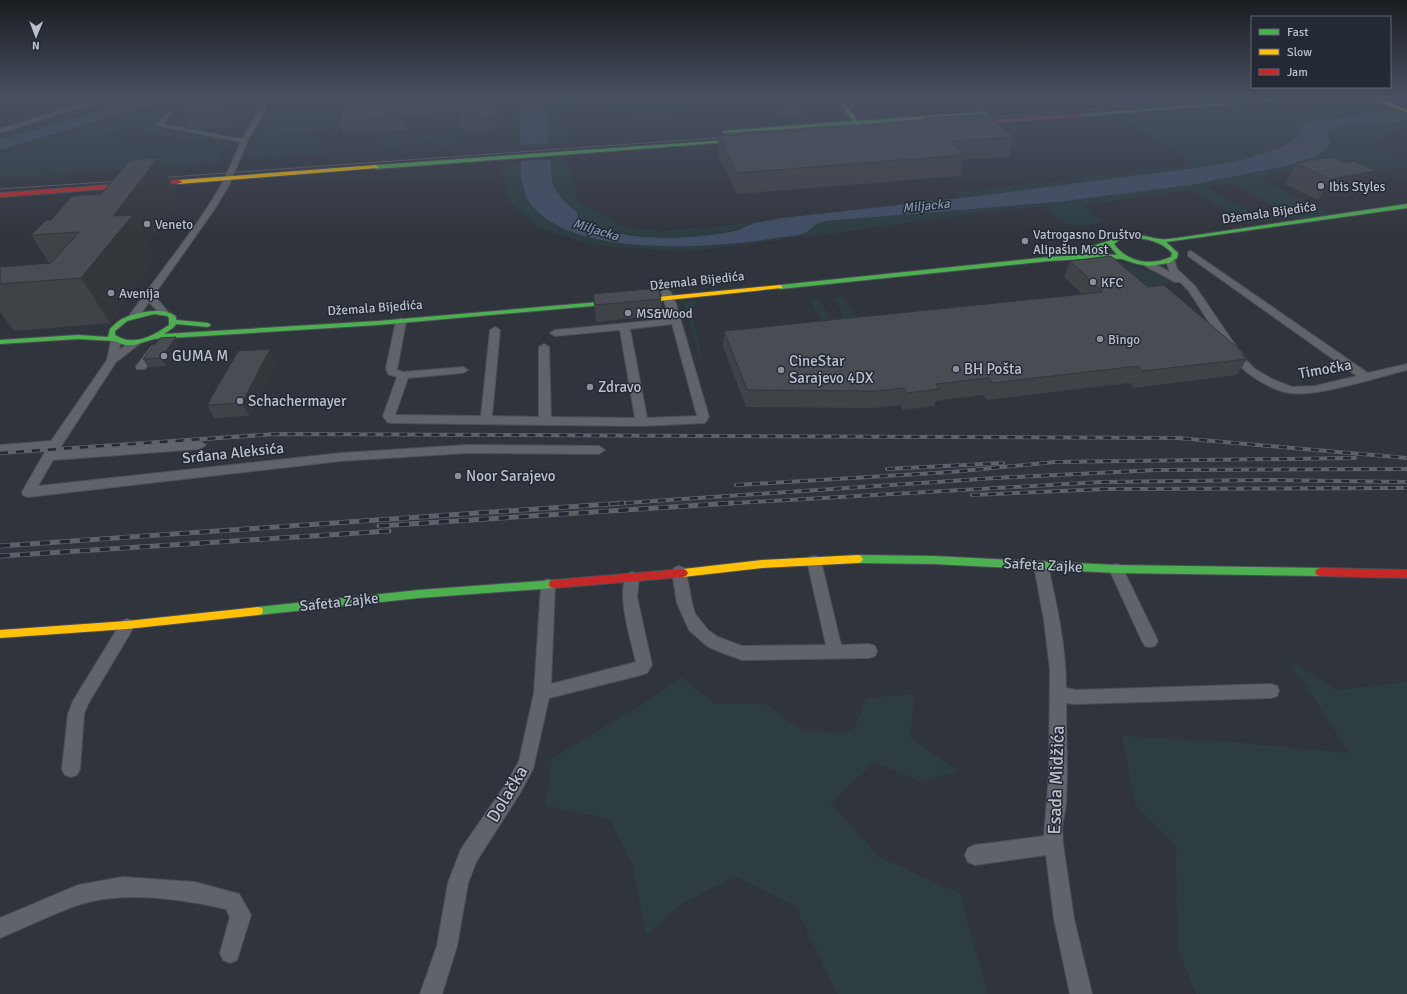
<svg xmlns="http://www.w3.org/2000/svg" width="1407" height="994" font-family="Signika,sans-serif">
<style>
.green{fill:#2d3d41}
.water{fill:#424e65}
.pier{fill:#30343c}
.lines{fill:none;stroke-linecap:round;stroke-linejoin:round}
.street-casing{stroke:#4c4f55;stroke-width:2}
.fast-casing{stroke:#4c4f55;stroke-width:2}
.slow-casing{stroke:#4c4f55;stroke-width:2}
.jam-casing{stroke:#4c4f55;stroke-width:2}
.street{fill:#60636a;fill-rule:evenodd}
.fast{fill:#4caf50;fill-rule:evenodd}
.slow{fill:#ffc107;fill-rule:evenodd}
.jam{fill:#c62828;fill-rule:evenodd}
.tram{stroke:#5e6168;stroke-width:1}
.rail-far1-casing{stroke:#5e6168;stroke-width:4}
.rail-casing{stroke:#5e6168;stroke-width:5}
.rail-far1{stroke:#232a36;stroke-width:2.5;stroke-dasharray:8;stroke-linecap:butt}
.rail{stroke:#232a36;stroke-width:3.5;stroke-dasharray:10;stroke-linecap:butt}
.wall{fill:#3f4247}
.shaded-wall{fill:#33363a}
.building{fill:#494d53;stroke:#33363a}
.poi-dot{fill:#8b8f99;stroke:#232a36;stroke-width:1.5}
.labels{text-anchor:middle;stroke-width:3;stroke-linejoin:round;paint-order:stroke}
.far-poi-label{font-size:13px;fill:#bcc0cb;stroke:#232a36;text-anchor:start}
.far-water-label{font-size:13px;font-style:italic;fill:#8695ae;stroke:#232a36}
.far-street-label{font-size:13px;fill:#bcc0cb;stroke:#232a36}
.poi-label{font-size:15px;fill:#bcc0cb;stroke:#232a36;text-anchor:start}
.street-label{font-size:15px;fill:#bcc0cb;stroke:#232a36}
.near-street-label{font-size:18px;fill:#bcc0cb;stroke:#232a36}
</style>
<rect width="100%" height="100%" fill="#30343c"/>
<path class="green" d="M 0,99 L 70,99 L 65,100 L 58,106 L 51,107 L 48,110 L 42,110 L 33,107 L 0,111 Z
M 129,99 L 139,99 L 82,116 L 77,115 Z
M 275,99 L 328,99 L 290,110 L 276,110 L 277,104 Z
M 545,99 L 565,99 L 567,103 L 582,106 L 606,104 L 619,99 L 691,100 L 692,105 L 684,107 L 715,106 L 716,109 L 711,111 L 641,116 L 602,109 L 559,111 L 560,128 L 568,131 L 569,136 L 693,128 L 548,139 Z
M 1370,100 L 1394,110 L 1386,113 L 1303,122 C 1303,126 1302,131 1300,134 C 1283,154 1236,161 1211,166 L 969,197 L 959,198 L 953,193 L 1194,164 L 1122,119 Z
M 339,108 L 330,132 L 262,137 L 272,114 Z
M 138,114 L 161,116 L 156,121 L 155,127 L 219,139 L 189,139 L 137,132 L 144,118 L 134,119 L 128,126 L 102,138 L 137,145 L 230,142 L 218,163 L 0,179 L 0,154 Z
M 67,117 L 72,119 L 0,139 L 0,136 Z
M 1402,120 L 1407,120 L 1407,130 C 1392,131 1385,135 1373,145 L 1407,161 L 1407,168 L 1371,170 L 1313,165 L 1258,178 L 1332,215 L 1296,220 L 1231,183 L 1207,187 L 1265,221 L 1248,224 L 1191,190 L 1082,205 L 1103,222 C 1092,225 1076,228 1065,223 C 1057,221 1050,212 1044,207 L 975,213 L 836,233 L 686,252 L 592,245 L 538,227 L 509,201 L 500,165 L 521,163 L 523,190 L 528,200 L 567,229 L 584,235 L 645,245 L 673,247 L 733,244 L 804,234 L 815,224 L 826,221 L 1040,204 L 1190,185 L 1256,173 L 1316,157 L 1331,143 L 1327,133 L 1329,129 C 1352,124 1381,129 1402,120 Z
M 784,124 L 760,127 L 570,142 L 573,140 Z
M 408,132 L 407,136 L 411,136 L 455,134 L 454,144 L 435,147 L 435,142 L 415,143 L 415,140 L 399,142 L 397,149 L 257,159 L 252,159 L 247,155 L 254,144 L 261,140 L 320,136 L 322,138 L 315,153 L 377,148 L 382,134 Z
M 568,159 L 578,201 L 619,225 L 659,231 L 754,223 C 709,243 621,244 578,218 L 577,212 C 555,193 552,189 550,160 Z
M 1116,261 L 1153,272 L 1170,282 C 1162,288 1153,287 1143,286 Z
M 843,296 L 857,319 L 844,318 L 834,298 Z
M 809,299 L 821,301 L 831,320 L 822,322 Z
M 697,300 L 699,305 L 693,307 L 690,311 L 704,364 L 702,364 L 684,304 L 688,301 Z
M 1289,660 L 1337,690 L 1407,682 L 1407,994 L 1196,994 L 1177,948 L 1176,845 L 1135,806 L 1122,736 L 1233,742 L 1349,753 Z
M 681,677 L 715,704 L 765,703 L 803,731 L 853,732 L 866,698 L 914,694 L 911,738 L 958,771 L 921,782 L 875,762 L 831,803 L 879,857 L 960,893 L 988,994 L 837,994 L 795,906 L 735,876 L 682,904 L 646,935 L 632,863 L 609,819 L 545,806 L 552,758 L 647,701 Z"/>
<path class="water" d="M 139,99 L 170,99 L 0,150 L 0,140 Z
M 519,99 L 545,99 L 552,181 C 556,195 566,203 577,212 L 578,218 C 620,244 688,240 735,231 C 742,229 748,225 755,223 C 764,221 773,220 782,218 L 969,197 L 1211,166 C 1235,161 1284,152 1300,134 C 1302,131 1303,126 1303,122 L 1407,109 L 1407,120 L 1385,124 L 1350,125 L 1330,129 L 1327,133 L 1331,143 L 1316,157 L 1282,167 L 1190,185 L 1058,202 L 826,221 C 822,222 818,223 815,225 C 811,228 807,233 803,234 C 792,237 780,237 770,239 C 711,248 565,259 528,200 C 524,193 523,185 521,177 Z"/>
<path class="pier" d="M 551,143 L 552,159 L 519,161 L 518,145 Z"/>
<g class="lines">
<g class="street-casing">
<path id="street" d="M 96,99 L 107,99 L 0,133 L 0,129 Z
M 259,99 L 265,99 L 266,108 L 264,113 L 248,140 L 229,185 L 214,210 L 154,295 L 168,312 L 166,314 L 160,314 L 149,302 L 138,318 L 130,318 L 129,316 C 158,274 194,232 220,187 C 228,173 234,157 241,142 L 155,125 L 169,111 L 172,113 L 163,124 L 234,138 L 243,138 C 250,126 260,114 259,99 Z
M 1191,251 L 1368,373 L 1407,364 L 1407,370 C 1378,377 1318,397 1290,393 C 1273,391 1246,375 1236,361 C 1218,339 1204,313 1188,290 L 1180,282 L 1175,282 L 1145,266 L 1145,262 L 1151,262 L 1170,272 L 1166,261 L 1171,258 L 1174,259 L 1177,269 L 1195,286 L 1244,358 L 1255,369 L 1272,379 L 1292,387 L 1315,386 L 1357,376 L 1188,256 L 1188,252 Z
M 666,289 L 671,292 L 676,304 L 709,417 L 705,423 L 642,426 L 391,423 L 387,422 L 383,416 L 397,377 L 388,374 L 386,368 L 396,321 L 401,318 L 406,321 L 397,370 L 403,372 L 463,367 L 468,370 L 463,373 L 408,378 L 395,415 L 481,416 L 490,330 L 495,327 L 500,330 L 492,416 L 539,417 L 539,347 L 544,344 L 549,347 L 551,417 L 635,418 L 620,330 L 555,336 L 550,333 L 555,330 L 670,319 L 661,292 ZM 672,324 L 697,416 L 647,418 L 630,329 Z
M 116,338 L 121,341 L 119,350 L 133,340 L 141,340 L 142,342 L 116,362 L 58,451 L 200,441 L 206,445 L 200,449 L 53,460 L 38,486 L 341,453 L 467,445 L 599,446 L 605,450 L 599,454 L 467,453 L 341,461 L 28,497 L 23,495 L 22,492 L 46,450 L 0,453 L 0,445 L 51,441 L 107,360 L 111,341 Z
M 156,345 L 160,346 L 161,348 L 160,350 L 145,369 L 137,369 L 136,367 L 137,365 L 152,346 Z
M 814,556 L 819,557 L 821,561 L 841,645 L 869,644 L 875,646 L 877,651 L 875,656 L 869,658 L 742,660 L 720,652 L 707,646 L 689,630 L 677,603 L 672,572 L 674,568 L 679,566 L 684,568 L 686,572 L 692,603 L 695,614 L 708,630 L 718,637 L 742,646 L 826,645 L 807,561 L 809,557 Z
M 1041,561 L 1046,562 L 1048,566 C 1057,606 1066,647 1066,688 L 1076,690 L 1271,684 L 1277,686 L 1279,691 L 1277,696 L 1271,698 L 1076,704 L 1066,703 L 1067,775 L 1066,804 L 1062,827 L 1063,844 L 1074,919 L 1092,994 L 1070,994 L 1054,919 L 1046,855 L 975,865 L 968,862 L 965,855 L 968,848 L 975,845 L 1044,836 L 1049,775 L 1050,670 L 1044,620 L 1034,566 L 1036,562 Z
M 1116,564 L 1121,565 L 1123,569 L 1158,641 L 1155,646 L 1150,647 L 1145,646 L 1142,641 L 1109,569 L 1111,565 Z
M 632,572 L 637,574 L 639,578 L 637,597 L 652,665 L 647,673 L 641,675 L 549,698 L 533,769 L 520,793 L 476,862 L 468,883 L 457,946 L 442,994 L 420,994 L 437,946 L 448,883 L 461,849 L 508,781 L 519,761 L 534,693 L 541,585 L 543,581 L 548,579 L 553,581 L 555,585 L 551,684 L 636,662 C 631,640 616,595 627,574 Z
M 127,619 L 132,621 L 135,625 L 88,704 L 84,714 L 80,769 L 77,775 L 71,777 L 65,775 L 62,769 L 68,714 L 73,701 L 122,621 Z
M 123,877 L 195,882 L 239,894 L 251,915 L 237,960 L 230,963 L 223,960 L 220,953 L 230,917 L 226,909 C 182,899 122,890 78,905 C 52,914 26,927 0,938 L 0,918 L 78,885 Z"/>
</g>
<g class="fast-casing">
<path id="fast" d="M 836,99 L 841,99 L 858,121 L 986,112 L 988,113 L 986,114 L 860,124 L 864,129 L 862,130 L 855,124 L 724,133 L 722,132 L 724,131 L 853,121 Z
M 1276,99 L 1301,99 L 1083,116 L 1081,115 L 1083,114 Z
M 741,139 L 743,140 L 743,141 L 376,169 L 373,167 L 376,165 Z
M 1407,204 L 1407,208 L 1166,242 L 1178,253 L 1177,258 L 1169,263 L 1149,266 L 1137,264 L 1122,259 L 1102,258 L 1049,261 L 780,289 L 777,287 L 780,285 L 1049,257 L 1102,254 L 1117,255 L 1109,245 C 1101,248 1089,255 1081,250 L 1111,240 C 1124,227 1146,238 1161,239 C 1166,240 1172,238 1177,238 ZM 1130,238 C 1146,238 1161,241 1172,253 L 1171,257 C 1151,266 1128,263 1114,244 L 1119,240 Z
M 658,297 L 661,299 L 660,300 L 378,325 L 154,339 L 134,345 L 125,345 L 114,341 L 78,339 L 0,344 L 0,340 L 78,335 L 108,337 L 110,329 C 114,325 118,321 122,319 C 135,312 166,306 176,317 L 176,320 L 208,323 L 211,325 L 208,327 L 176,324 L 174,327 L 164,334 L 378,321 ZM 154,314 L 167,316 L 169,318 L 169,325 C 153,336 133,347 115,335 L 115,331 L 127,321 Z
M 858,555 L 933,556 L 1116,565 L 1320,568 L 1323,569 L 1325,572 L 1323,575 L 1320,576 L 1116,573 L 933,564 L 858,563 L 855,562 L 853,559 L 855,556 Z
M 554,580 L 558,581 L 559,584 L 558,587 L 554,588 L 419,598 L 258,615 L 254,614 L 253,611 L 254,608 L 258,607 L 419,590 Z"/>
</g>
<g class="slow-casing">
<path id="slow" d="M 1373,99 L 1380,99 L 1407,110 L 1407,113 Z
M 376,165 L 379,167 L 378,168 L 179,184 L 176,182 L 179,180 Z
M 780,285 L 782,286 L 782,288 L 658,301 L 655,299 L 658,297 Z
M 858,555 L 861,556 L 863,559 L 861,562 L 858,563 L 762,568 L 683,577 L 680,576 L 678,573 L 680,570 L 683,569 L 762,560 Z
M 258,607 L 262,608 L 263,611 L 262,614 L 258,615 L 127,629 L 0,638 L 0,630 L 127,621 Z"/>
</g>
<g class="jam-casing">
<path id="jam" d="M 1083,114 L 1085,116 L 972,124 L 970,123 L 972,122 Z
M 179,180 L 182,182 L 181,183 L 0,197 L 0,193 Z
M 1320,568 L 1407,570 L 1407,578 L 1320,576 L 1317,575 L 1315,572 L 1317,569 Z
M 683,569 L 686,570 L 688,573 L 686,576 L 683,577 L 554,588 L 550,587 L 549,584 L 550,581 L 554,580 Z"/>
</g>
<use href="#street" class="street"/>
<use href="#fast" class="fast"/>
<use href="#slow" class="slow"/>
<use href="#jam" class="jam"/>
<path class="tram" d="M 980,118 L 1241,99
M 724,135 L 934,120
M 156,178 L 729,137
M 0,189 L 122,181"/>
<g class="rail-far1-casing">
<path id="rail-far1" d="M 0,453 L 276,434 L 1178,438 L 1407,458
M 887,469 L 1003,463
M 736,485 L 951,472 L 1055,462 L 1355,458
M 972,495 L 1105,489 L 1407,488
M 610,504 L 995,478 L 1157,470 L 1407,469
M 718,504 L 1101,482 L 1263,480 L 1407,482"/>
</g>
<g class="rail-casing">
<path id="rail" d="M 379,526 L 733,503
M 0,546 L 624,503
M 0,556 L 389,531"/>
</g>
<use href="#rail-far1" class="rail-far1"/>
<use href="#rail" class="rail"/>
</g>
<path class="wall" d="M 188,99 L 255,99 L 235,128 L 203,130 L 189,127 L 181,108 Z
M 432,99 L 499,99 L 499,129 L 463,132 L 461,125 L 407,129 L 407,130 L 343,133 L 339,120 L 430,108 Z
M 771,99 L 812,99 L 811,109 L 803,113 L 782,115 Z
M 902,99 L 1003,99 L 908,106 Z
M 924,118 L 1014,137 L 1009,157 L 963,160 L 960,176 L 737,194 L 718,156 L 718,136 L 923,122 Z
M 158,158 L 178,198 L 148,242 L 156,257 L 110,323 L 14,331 L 0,312 L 0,267 L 49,263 L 31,235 L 51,220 L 101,194 Z
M 1296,163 L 1363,192 L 1318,200 L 1285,184 Z
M 1070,261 L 1148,287 L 1245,354 L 1243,356 L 1247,359 L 1237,375 L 1134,388 L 1130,383 L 987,400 L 983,395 L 936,401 L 934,406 L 903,410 L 900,405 L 873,408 L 746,407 L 723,347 L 724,331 L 1082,294 L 1064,277 Z
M 593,294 L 661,299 L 662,315 L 596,322 Z
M 180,346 L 166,366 L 148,367 L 143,359 Z
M 270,349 L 276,362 L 249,416 L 214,418 L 207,405 Z"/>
<path class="shaded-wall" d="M 234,99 L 255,99 L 235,128 L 227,109 Z
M 497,99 L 499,99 L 499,129 L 496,116 Z
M 812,99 L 811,109 L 803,113 L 804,103 Z
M 461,112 L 460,118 L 461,125 L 407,129 L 407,130 L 403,117 L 404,116 Z
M 158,158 L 178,198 L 148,242 L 156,257 L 110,323 L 81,278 L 113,216 Z
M 1376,171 L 1363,192 L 1318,200 L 1330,179 Z
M 176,337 L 180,346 L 166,366 L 161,358 Z
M 270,349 L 276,362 L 249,416 L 242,403 Z"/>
<path class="building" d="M 188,99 L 234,99 L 227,109 L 194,110 L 181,108 Z
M 358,99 L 417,99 L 430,108 L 432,99 L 497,99 L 496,116 L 460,118 L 461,112 L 404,116 L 403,117 L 339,120 L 344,108 L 347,103 Z
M 779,99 L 812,99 L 804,103 L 783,105 Z
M 986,114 L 1014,137 L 950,141 L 964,155 L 737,173 L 718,136 L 927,121 L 924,118 Z
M 1332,157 L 1344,163 L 1354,161 L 1376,171 L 1330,179 L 1296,163 Z
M 158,158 L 113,216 L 133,215 L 81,278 L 0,284 L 0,267 L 51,263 L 79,232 L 31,235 L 46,220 L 51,220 L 72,196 L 101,194 L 130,160 Z
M 1111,256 L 1148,287 L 1164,285 L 1245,354 L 1241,354 L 1247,359 L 1143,371 L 1138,366 L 992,383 L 989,378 L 936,384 L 939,389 L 907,393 L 904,388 L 877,391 L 747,390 L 724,331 L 1103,292 L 1070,261 Z
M 658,288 L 661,299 L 595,305 L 593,294 Z
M 176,337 L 161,358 L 143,359 L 160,338 Z
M 270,349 L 242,403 L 207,405 L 238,351 Z"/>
<linearGradient id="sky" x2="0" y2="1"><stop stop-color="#1a1d21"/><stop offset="0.41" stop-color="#485061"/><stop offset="1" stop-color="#485061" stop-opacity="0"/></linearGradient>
<rect width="1407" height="239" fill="url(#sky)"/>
<g class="poi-dot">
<circle cx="1321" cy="186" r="4"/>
<circle cx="147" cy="224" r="4"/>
<circle cx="1025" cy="241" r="4"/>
<circle cx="1093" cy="282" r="4"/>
<circle cx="111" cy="293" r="4"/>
<circle cx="628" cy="313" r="4"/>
<circle cx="1100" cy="339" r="4"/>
<circle cx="164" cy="356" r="4"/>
<circle cx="956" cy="369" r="4"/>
<circle cx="781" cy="370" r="4"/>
<circle cx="590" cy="387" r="4"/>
<circle cx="240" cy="401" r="4"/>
<circle cx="458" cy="476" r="4"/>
</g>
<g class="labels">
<g class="far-poi-label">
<text x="1329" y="191">Ibis Styles</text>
<text x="155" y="229">Veneto</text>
<text x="1033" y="239">Vatrogasno Društvo<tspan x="1033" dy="15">Alipašin Most</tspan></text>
<text x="1101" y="287">KFC</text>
<text x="119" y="298">Avenija</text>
<text x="636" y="318">MS&amp;Wood</text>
<text x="1108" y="344">Bingo</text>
</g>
<g class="far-water-label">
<text transform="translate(926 205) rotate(-6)" y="5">Miljacka</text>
<text transform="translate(596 229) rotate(17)" y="5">Miljacka</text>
</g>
<g class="far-street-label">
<text transform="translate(1269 212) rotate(-8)" y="5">Džemala Bijedića</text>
<text transform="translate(697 280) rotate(-6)" y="5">Džemala Bijedića</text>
<text transform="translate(375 307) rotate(-4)" y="5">Džemala Bijedića</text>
</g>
<g class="poi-label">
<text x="172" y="361">GUMA M</text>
<text x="789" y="366">CineStar<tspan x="789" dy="17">Sarajevo 4DX</tspan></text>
<text x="964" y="374">BH Pošta</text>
<text x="598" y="392">Zdravo</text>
<text x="248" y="406">Schachermayer</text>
<text x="466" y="481">Noor Sarajevo</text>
</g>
<g class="street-label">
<text transform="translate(1325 369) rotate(-10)" y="5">Timočka</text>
<text transform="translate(233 453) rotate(-6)" y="5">Srđana Aleksića</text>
<text transform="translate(1043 565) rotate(3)" y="5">Safeta Zajke</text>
<text transform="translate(339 602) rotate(-6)" y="5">Safeta Zajke</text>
</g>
<g class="near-street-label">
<text transform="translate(1056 780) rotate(-88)" y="6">Esada Midžića</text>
<text transform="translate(507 794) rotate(-59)" y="6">Dolačka</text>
</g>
</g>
<rect x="1251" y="16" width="140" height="72" fill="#232a36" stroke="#606672"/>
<rect x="1259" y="29" width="20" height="6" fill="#4caf50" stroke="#606672"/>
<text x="1287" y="36" font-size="12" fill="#bcc0cb">Fast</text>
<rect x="1259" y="49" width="20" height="6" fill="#ffc107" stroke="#606672"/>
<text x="1287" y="56" font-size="12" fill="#bcc0cb">Slow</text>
<rect x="1259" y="69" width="20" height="6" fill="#c62828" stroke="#606672"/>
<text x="1287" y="76" font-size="12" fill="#bcc0cb">Jam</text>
<g transform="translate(36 36) rotate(181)" stroke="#232a36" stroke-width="3" paint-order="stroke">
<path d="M0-3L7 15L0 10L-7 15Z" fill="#bcc0cb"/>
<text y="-6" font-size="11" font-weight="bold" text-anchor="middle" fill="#bcc0cb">N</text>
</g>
</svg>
